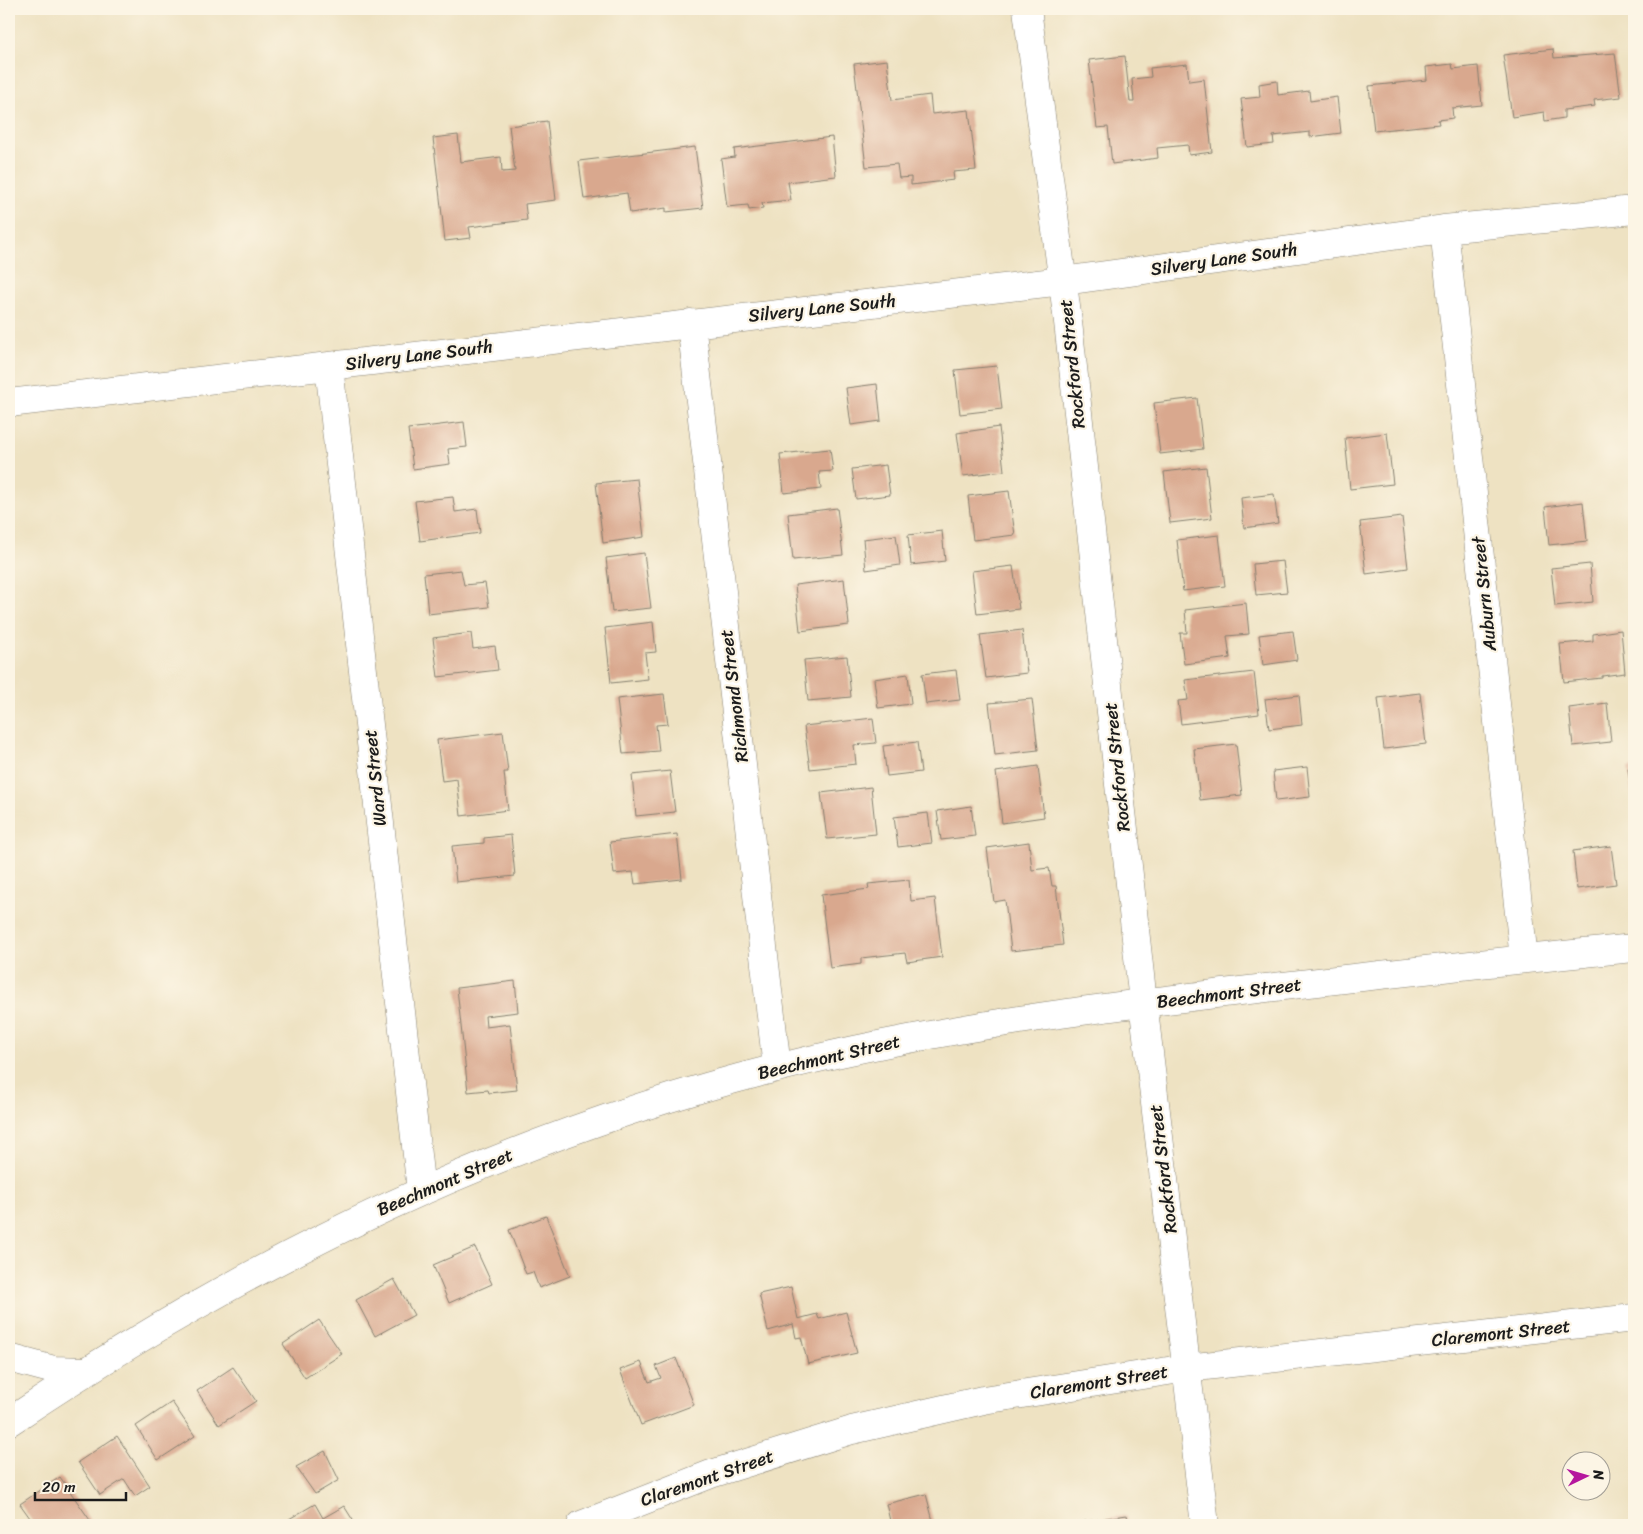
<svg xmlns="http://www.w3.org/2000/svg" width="1643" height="1534" font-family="Sriracha,sans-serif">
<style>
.building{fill:#d9a88e}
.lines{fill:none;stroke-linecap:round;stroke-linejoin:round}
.street-casing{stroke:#857f6f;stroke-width:29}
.street{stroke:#fff;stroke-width:28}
.labels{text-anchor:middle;stroke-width:4.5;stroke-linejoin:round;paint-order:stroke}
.street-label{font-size:18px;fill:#1c1c1c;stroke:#fcf5e5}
</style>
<rect width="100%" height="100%" fill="#fcf5e5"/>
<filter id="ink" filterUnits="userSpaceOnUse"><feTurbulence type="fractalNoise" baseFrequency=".02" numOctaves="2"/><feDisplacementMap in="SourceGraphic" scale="10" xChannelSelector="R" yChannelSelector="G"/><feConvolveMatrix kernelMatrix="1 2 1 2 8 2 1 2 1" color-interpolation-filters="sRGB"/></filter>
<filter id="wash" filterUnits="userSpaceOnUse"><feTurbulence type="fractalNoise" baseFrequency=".0096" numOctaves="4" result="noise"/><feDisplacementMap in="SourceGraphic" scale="20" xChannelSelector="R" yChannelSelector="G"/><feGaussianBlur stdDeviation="1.12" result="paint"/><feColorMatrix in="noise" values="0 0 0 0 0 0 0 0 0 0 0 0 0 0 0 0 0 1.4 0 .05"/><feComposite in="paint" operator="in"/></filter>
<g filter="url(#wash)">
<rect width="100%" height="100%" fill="#eee2c2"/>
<g id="blocks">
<path class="building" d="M 1553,49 L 1554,58 L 1615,53 L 1621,97 L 1594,100 L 1595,106 L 1564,110 L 1564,118 L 1545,121 L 1544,112 L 1512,117 L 1503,55 Z
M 1125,56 L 1130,102 L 1134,102 L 1132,79 L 1151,77 L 1150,68 L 1187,64 L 1189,81 L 1204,79 L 1212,152 L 1189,155 L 1188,145 L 1157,148 L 1158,158 L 1112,164 L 1108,127 L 1097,128 L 1089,60 Z
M 887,60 L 892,100 L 930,95 L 932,114 L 969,110 L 976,170 L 953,172 L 954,180 L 911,185 L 911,177 L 899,178 L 897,164 L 866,167 L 854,64 Z
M 1452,64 L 1453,69 L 1478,66 L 1482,105 L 1452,108 L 1453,118 L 1438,120 L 1439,124 L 1374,131 L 1369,86 L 1427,80 L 1426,67 Z
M 1277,81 L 1278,95 L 1309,91 L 1310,101 L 1337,97 L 1341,133 L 1310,137 L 1310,132 L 1273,136 L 1274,144 L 1247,147 L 1241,99 L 1260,97 L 1259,84 Z
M 547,121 L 556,200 L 525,204 L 527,220 L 469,227 L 471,238 L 445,241 L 433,138 L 458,135 L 461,162 L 501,157 L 502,172 L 515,171 L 509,126 Z
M 832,137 L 836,176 L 788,182 L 791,200 L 762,203 L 763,208 L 749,210 L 748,205 L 727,207 L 721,159 L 735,157 L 734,149 Z
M 695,147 L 703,208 L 666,212 L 666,208 L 630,213 L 627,193 L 584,199 L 579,161 Z
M 997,366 L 1002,409 L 960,414 L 955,370 Z
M 877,384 L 881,421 L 851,425 L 846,388 Z
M 1197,398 L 1203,449 L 1160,454 L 1154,403 Z
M 464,422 L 467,447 L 448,449 L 450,464 L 413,469 L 408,429 Z
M 999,427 L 1004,471 L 963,476 L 957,433 Z
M 1387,433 L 1393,484 L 1350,489 L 1345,438 Z
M 830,449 L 833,471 L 819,472 L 821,489 L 784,493 L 780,454 Z
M 886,465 L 890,495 L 856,499 L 852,469 Z
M 1206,467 L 1212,518 L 1170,523 L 1164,472 Z
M 637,479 L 644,537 L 603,543 L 596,483 Z
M 1009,491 L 1015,535 L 973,540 L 968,496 Z
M 1274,494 L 1278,523 L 1244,528 L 1241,498 Z
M 453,497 L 455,512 L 477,509 L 480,533 L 420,541 L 415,501 Z
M 1583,502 L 1587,541 L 1549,545 L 1545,507 Z
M 837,508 L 843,555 L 793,560 L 788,514 Z
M 1402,517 L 1408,568 L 1366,574 L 1360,522 Z
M 942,531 L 945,561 L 911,565 L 908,535 Z
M 896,535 L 900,565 L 866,570 L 863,539 Z
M 1219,535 L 1225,586 L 1183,591 L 1177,540 Z
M 644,553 L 651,608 L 612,612 L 606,558 Z
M 1283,561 L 1287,592 L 1256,595 L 1253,564 Z
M 1590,564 L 1593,602 L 1555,606 L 1551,568 Z
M 1013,566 L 1019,609 L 977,614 L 972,571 Z
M 461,570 L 464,585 L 485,583 L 489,607 L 428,614 L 424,574 Z
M 844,579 L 849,625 L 800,631 L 795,585 Z
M 1246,603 L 1249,634 L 1227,636 L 1230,658 L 1184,664 L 1180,633 L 1187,633 L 1185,610 Z
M 653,622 L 656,652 L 645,653 L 648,679 L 611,683 L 605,628 Z
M 1022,630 L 1027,673 L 986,678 L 980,635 Z
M 1621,630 L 1625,673 L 1602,676 L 1602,678 L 1564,682 L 1560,644 L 1593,641 L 1593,634 Z
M 1293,631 L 1297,660 L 1263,665 L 1259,635 Z
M 471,633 L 473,649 L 495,646 L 498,670 L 438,677 L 433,638 Z
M 847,656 L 851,697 L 808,701 L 804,660 Z
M 956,670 L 960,700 L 926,704 L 922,674 Z
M 1254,672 L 1259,714 L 1181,724 L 1178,701 L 1188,700 L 1185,680 Z
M 908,674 L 911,704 L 878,708 L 874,679 Z
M 1420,693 L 1426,744 L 1384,749 L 1378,698 Z
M 664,694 L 668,724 L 656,725 L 659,751 L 623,754 L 617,699 Z
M 1299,695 L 1302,725 L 1269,729 L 1265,699 Z
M 1032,699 L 1038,750 L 995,755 L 989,703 Z
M 1607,703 L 1611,742 L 1573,746 L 1569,708 Z
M 873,718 L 876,743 L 854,745 L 856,764 L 810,769 L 804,726 Z
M 503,732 L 508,772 L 504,772 L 508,810 L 461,816 L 457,779 L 442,781 L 437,740 Z
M 917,742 L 921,772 L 887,776 L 883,746 Z
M 1236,744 L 1242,795 L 1200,800 L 1194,749 Z
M 1038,766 L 1044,817 L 1002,823 L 996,772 Z
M 1307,767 L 1310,797 L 1276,801 L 1273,771 Z
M 1634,767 L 1634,797 L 1632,798 L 1628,768 Z
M 670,771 L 675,812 L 636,816 L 632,775 Z
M 871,787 L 876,834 L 827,839 L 821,793 Z
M 971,806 L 975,836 L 941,840 L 937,811 Z
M 928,813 L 932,843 L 898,847 L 894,817 Z
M 677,834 L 682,879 L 635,884 L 633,872 L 614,874 L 610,842 Z
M 511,835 L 515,876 L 456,882 L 452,846 L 484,843 L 484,838 Z
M 1029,842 L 1032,870 L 1049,868 L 1052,886 L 1056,886 L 1063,945 L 1011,951 L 1005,900 L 994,902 L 987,848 Z
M 1611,846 L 1616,884 L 1577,889 L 1573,851 Z
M 909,880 L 911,901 L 935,898 L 942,957 L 907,962 L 905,953 L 861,958 L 861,964 L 830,968 L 821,895 L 869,889 L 868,884 Z
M 515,981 L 518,1012 L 485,1016 L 486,1027 L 510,1024 L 517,1090 L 489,1093 L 488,1090 L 468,1092 L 457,988 Z
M 546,1216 L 570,1276 L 539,1288 L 533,1272 L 526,1274 L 509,1230 Z
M 475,1247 L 492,1284 L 449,1303 L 433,1265 Z
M 394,1279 L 414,1315 L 375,1336 L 356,1300 Z
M 791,1287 L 798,1319 L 817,1314 L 819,1319 L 846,1312 L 857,1353 L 808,1364 L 801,1337 L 796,1338 L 793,1324 L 768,1331 L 759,1294 Z
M 319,1320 L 342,1354 L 305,1378 L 283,1344 Z
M 676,1358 L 694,1405 L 641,1425 L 620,1370 L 641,1362 L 649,1382 L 661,1378 L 656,1366 Z
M 233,1367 L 256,1401 L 219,1425 L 197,1391 Z
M 172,1402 L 195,1436 L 158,1460 L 136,1426 Z
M 117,1436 L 150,1486 L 135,1496 L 124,1479 L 100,1495 L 78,1462 Z
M 325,1451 L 339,1480 L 315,1494 L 296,1467 Z
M 60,1477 L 92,1523 L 89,1525 L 35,1525 L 20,1504 Z
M 926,1494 L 934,1525 L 891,1525 L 886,1504 Z
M 315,1504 L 323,1518 L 344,1506 L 356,1525 L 292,1525 L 289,1519 Z
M 1127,1515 L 1129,1525 L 1081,1525 L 1080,1522 Z"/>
</g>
</g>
<g filter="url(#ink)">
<use href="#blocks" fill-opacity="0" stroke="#857f6f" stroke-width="1"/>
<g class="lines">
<g class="street-casing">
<path id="street" d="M 1027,9 L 1068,322 L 1143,1002 L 1205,1525
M 1444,229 L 1524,959
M 691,323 L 777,1068
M 329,366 L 421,1191
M 9,403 L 1063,281 L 1444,229 L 1634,210
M 9,1358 L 54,1370 L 84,1371
M 9,1422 C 245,1263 503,1136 781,1067 C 940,1027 1103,1007 1266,988 C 1388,974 1511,960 1634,948
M 581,1525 L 711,1474 L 852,1430 L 983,1400 L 1187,1368 L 1634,1318"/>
</g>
<use href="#street" class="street"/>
</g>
</g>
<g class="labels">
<g class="street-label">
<text transform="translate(1224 259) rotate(-8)" y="6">Silvery Lane South</text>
<text transform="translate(822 308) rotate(-6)" y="6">Silvery Lane South</text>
<text transform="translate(419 355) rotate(-7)" y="6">Silvery Lane South</text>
<text transform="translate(1072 364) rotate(-96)" y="6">Rockford Street</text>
<text transform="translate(1484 594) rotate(-96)" y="6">Auburn Street</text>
<text transform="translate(734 696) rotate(-97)" y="6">Richmond Street</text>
<text transform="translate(1117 767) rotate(-96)" y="6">Rockford Street</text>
<text transform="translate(375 778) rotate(-96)" y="6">Ward Street</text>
<text transform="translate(1229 993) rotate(-7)" y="6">Beechmont Street</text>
<text transform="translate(829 1057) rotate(-13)" y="6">Beechmont Street</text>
<text transform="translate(1163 1169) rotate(-97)" y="6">Rockford Street</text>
<text transform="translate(445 1182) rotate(-23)" y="6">Beechmont Street</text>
<text transform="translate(1501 1333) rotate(-6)" y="6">Claremont Street</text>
<text transform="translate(1099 1382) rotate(-9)" y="6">Claremont Street</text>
<text transform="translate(707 1478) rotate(-19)" y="6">Claremont Street</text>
</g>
</g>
<rect width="1643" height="1534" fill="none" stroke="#fcf5e5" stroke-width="30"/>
<g transform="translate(1586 1476) rotate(85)"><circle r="24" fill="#fcf5e5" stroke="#a29e95"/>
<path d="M0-4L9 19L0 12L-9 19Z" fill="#b5179e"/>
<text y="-8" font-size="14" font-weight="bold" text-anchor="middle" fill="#1c1c1c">N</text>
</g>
<path d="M35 1492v8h91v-8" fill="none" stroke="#1c1c1c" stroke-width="2.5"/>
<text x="42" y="1492" font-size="15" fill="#1c1c1c" stroke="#fcf5e5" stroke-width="4" paint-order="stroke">20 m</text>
</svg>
